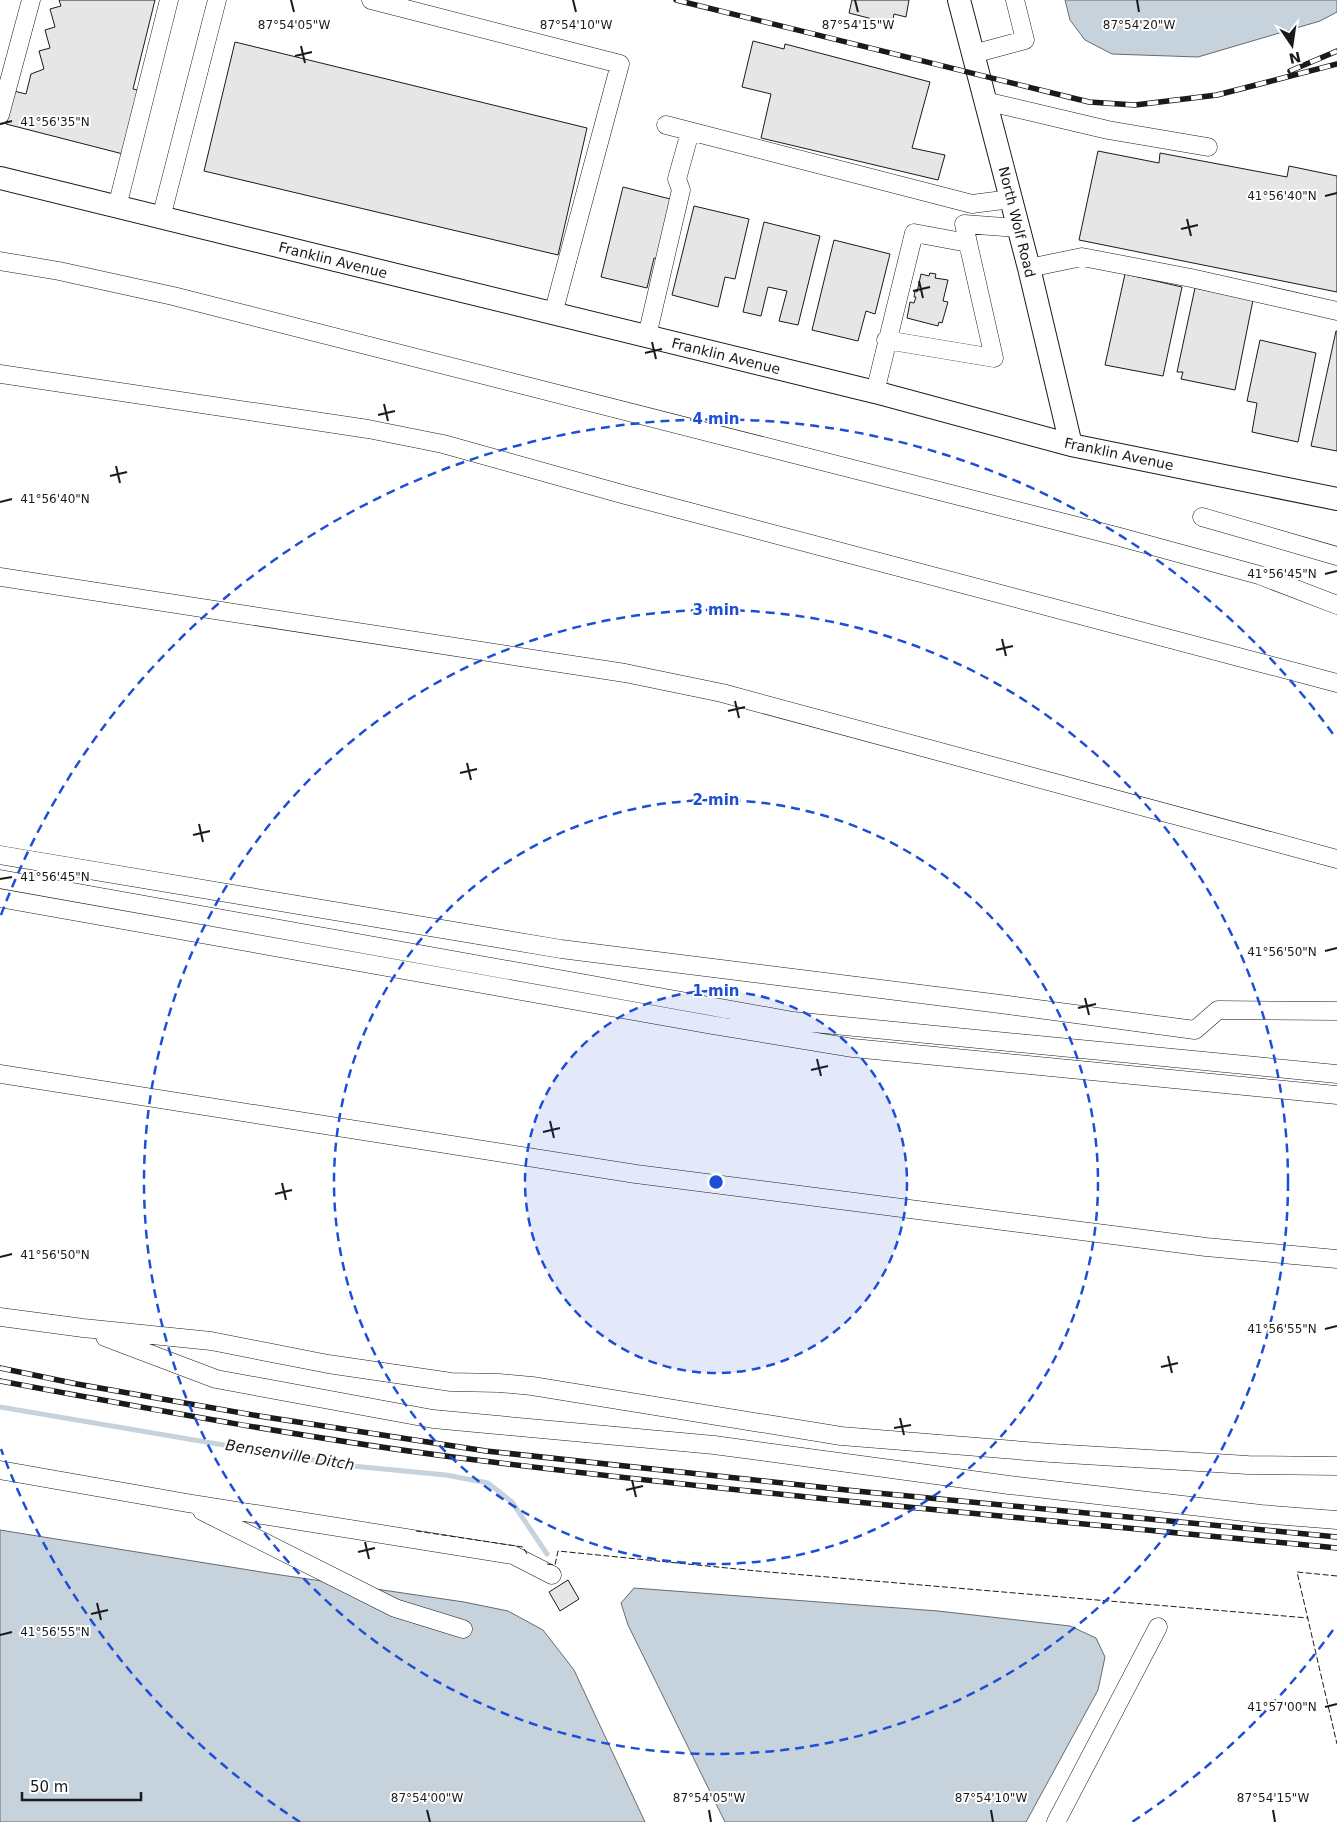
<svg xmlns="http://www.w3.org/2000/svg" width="1337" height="1822" font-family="'DejaVu Sans',sans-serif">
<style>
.water{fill:#c6d2dc;stroke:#6a6a6a}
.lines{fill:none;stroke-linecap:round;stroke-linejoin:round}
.stream{stroke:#c6d2dc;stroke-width:5}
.building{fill:#e6e6e6;stroke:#1a1a1a}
.minor-casing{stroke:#1a1a1a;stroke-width:19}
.major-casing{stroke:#1a1a1a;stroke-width:24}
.minor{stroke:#fff;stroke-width:18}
.major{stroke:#fff;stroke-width:22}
.rail-casing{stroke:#1a1a1a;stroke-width:5.5}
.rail{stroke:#fff;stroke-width:4;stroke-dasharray:11;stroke-linecap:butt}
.fence{stroke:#1a1a1a;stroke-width:1;stroke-dasharray:6 2.5;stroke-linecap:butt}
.ticks{fill:none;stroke:#1a1a1a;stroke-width:2}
.ring{fill:none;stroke:#1d4ed8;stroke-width:2.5;stroke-dasharray:9 6}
.labels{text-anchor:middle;stroke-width:4;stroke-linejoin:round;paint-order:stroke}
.street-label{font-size:14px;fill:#1a1a1a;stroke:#fff}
.water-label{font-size:15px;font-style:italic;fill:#1a1a1a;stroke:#fff}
.ticks-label{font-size:12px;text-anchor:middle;fill:#1a1a1a;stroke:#fff;stroke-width:4;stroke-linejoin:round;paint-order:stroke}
.centre{fill:#1d4ed8;stroke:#fff;stroke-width:2.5}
.ring-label{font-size:15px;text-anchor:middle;font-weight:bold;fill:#1d4ed8;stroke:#fff;stroke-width:4;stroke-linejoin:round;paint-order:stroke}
</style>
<rect width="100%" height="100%" fill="#fff"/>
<path class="water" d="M 1065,0 L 1337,0 L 1337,12 L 1320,21 L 1198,57 L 1112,54 L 1085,40 L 1070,20 Z
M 0,1530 L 274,1574 L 464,1602 L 508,1611 L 543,1630 L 574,1670 L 645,1822 L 0,1822 Z
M 634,1588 L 938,1611 L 1070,1626 L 1096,1638 L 1105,1657 L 1098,1690 L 1026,1822 L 725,1822 L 628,1625 L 621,1603 Z"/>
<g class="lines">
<path class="stream" d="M 0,1407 L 342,1465 L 446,1475 L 488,1483 L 512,1502 L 547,1554"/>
</g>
<path class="building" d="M 59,0 L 155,0 L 133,89 L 138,90 L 123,154 L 6,124 L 14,91 L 26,94 L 31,74 L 44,69 L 39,51 L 50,48 L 45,30 L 55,27 L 50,9 L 61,6 Z
M 852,0 L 909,0 L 906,17 L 894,14 L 892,24 L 849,13 Z
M 753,41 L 784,49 L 785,44 L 930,82 L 912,148 L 945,155 L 938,180 L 761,138 L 771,94 L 742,87 Z
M 235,42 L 587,128 L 558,255 L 204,171 Z
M 1098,151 L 1159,163 L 1160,153 L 1287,177 L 1289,166 L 1337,176 L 1337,292 L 1079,240 Z
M 623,187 L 678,201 L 664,261 L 654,258 L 647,288 L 601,277 Z
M 694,206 L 749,219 L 735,279 L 725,277 L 718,307 L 672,295 Z
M 764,222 L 820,236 L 798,325 L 779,321 L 787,291 L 768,287 L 761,316 L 743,312 Z
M 834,240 L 890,254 L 875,314 L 866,311 L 858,341 L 812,330 Z
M 930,273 L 936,274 L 935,278 L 948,280 L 943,301 L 948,302 L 942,323 L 939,322 L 938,326 L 907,318 L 910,302 L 914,303 L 916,297 L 914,297 L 915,291 L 917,292 L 921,274 L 929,276 Z
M 1125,274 L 1182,287 L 1163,376 L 1105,365 Z
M 1195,288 L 1253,300 L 1235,390 L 1181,379 L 1183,372 L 1177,372 Z
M 1336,331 L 1337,331 L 1337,451 L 1311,446 Z
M 1260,340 L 1316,353 L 1298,442 L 1252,432 L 1257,403 L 1247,401 Z
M 568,1580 L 579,1599 L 560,1611 L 549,1592 Z"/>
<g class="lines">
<g class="minor-casing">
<path id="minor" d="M 371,0 L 620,64 L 553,314
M 973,54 L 1025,40 L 1015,0
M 985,101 L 1108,130 L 1208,147
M 0,115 L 31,0
M 666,125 L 972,204 L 1011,199
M 117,207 L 169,0
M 161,218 L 217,0
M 0,261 L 59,271 L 173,296 L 1116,536 L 1259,575 L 1337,605
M 1029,268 L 1082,257 L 1191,278 L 1337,311
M 647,336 L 681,190 L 677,179 L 690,132
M 886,340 L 994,358 L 968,243
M 0,374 L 368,429 L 443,444 L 622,494 L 1337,683
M 875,392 L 914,233 L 968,243 L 964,224 L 1018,228
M 1202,517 L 1337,556
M 0,577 L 625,673 L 722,693 L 1337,859
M 0,855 L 561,949 L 1008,1005 L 1195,1030 L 1218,1010 L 1337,1011
M 0,879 L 793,1021 L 1337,1074
M 0,898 L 712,1025 L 853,1048 L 1337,1095
M 0,1074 L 636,1174 L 1206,1247 L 1337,1259
M 0,1317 L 83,1328 L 211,1341 L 328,1364 L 451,1382 L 499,1383 L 532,1386 L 841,1436 L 1051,1453 L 1248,1465 L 1337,1466
M 105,1337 L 216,1379 L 433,1419 L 714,1445 L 1009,1485 L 1261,1514 L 1337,1520
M 0,1470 L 187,1503 L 513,1555 L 552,1575
M 202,1511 L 395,1608 L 463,1629
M 1056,1822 L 1158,1627"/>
</g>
<g class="major-casing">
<path id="major" d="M 959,0 L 1029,268 L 1071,445
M 0,178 L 875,392 L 1071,445 L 1337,499"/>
</g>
<use href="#minor" class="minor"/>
<use href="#major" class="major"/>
<g class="rail-casing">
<path id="rail" d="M 676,0 L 1089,102 L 1135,105 L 1217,95 L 1337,64
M 1290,71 L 1337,51
M 0,1368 L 77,1384 L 259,1416 L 486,1451 L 856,1491 L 1337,1537
M 0,1381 C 155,1410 311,1439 468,1459 C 757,1495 1047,1520 1337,1548"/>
</g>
<use href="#rail" class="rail"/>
<path class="fence" d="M 416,1531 L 523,1547 L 527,1554
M 547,1564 L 555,1565 L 558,1551 L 757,1571 L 1308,1618
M 1337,1576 L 1297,1572 L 1337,1744"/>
</g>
<path class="ticks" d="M 291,0 L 294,12M 573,0 L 576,12M 855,0 L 858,12M 1137,0 L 1139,12M 301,46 L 305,63M 295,56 L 312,52M 0,124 L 12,121M 1325,196 L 1337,193M 1187,219 L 1191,236M 1181,229 L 1198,225M 919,281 L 923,298M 913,291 L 930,287M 652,342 L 656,359M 645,353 L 662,349M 384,404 L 388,421M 378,415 L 395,411M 116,466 L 120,483M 110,476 L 127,472M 0,502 L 12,499M 1325,574 L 1337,571M 1002,639 L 1006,656M 996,650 L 1013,646M 735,701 L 739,718M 728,711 L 745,707M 467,763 L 471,780M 460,773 L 477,769M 199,824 L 203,842M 193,835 L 210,831M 0,879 L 12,877M 1325,951 L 1337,948M 1085,998 L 1089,1015M 1078,1008 L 1096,1004M 817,1059 L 821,1076M 811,1070 L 828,1066M 550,1121 L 554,1138M 543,1132 L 560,1128M 282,1183 L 286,1200M 275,1194 L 292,1190M 0,1257 L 12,1254M 1325,1329 L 1337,1326M 1168,1356 L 1172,1373M 1161,1367 L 1178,1363M 900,1418 L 904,1435M 894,1428 L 911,1425M 632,1480 L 636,1497M 626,1490 L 643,1486M 365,1542 L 369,1559M 358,1552 L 375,1548M 97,1603 L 101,1620M 91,1614 L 108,1610M 0,1635 L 12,1632M 1325,1707 L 1337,1704M 427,1810 L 430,1822M 709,1810 L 711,1822M 991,1810 L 993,1822M 1273,1810 L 1275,1822"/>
<circle cx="716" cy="1182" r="191" fill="#1d4ed8" fill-opacity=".12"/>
<g class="ring">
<circle cx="716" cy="1182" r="191"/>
<circle cx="716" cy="1182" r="382"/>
<circle cx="716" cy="1182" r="572"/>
<path d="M1333 1630A763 763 0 0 1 1132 1822M300 1822A763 763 0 0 1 1 1449M1 915A763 763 0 0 1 1333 734"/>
</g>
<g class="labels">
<g class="street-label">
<text transform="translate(1017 222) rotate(76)" y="5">North Wolf Road</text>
<text transform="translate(333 260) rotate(14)" y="5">Franklin Avenue</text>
<text transform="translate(726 356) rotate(14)" y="5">Franklin Avenue</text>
<text transform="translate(1119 454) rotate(12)" y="5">Franklin Avenue</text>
</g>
<g class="water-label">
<text transform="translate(290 1455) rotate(9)" y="5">Bensenville Ditch</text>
</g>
</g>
<g class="ticks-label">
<text x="294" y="29">87°54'05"W</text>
<text x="576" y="29">87°54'10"W</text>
<text x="858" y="29">87°54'15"W</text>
<text x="1139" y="29">87°54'20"W</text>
<text x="55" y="126">41°56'35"N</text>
<text x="1282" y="200">41°56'40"N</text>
<text x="55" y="503">41°56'40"N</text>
<text x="1282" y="578">41°56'45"N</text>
<text x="55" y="881">41°56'45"N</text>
<text x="1282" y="956">41°56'50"N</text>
<text x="55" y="1259">41°56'50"N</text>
<text x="1282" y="1333">41°56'55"N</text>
<text x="55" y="1636">41°56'55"N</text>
<text x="1282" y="1711">41°57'00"N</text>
<text x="427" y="1802">87°54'00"W</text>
<text x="709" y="1802">87°54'05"W</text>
<text x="991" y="1802">87°54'10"W</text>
<text x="1273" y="1802">87°54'15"W</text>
</g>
<circle cx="716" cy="1182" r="8" class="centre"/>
<g class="ring-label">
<text x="716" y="424">4 min</text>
<text x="716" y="615">3 min</text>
<text x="716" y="805">2 min</text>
<text x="716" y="996">1 min</text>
</g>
<g transform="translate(1292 45) rotate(167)" stroke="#ffffff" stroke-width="4" paint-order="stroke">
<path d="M0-4L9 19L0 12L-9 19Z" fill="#1a1a1a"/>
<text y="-8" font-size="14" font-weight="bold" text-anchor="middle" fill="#1a1a1a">N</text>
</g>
<path d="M22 1792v8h119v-8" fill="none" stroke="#1a1a1a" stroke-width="2.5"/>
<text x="30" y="1792" font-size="15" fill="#1a1a1a" stroke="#ffffff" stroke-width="4" paint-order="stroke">50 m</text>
</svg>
